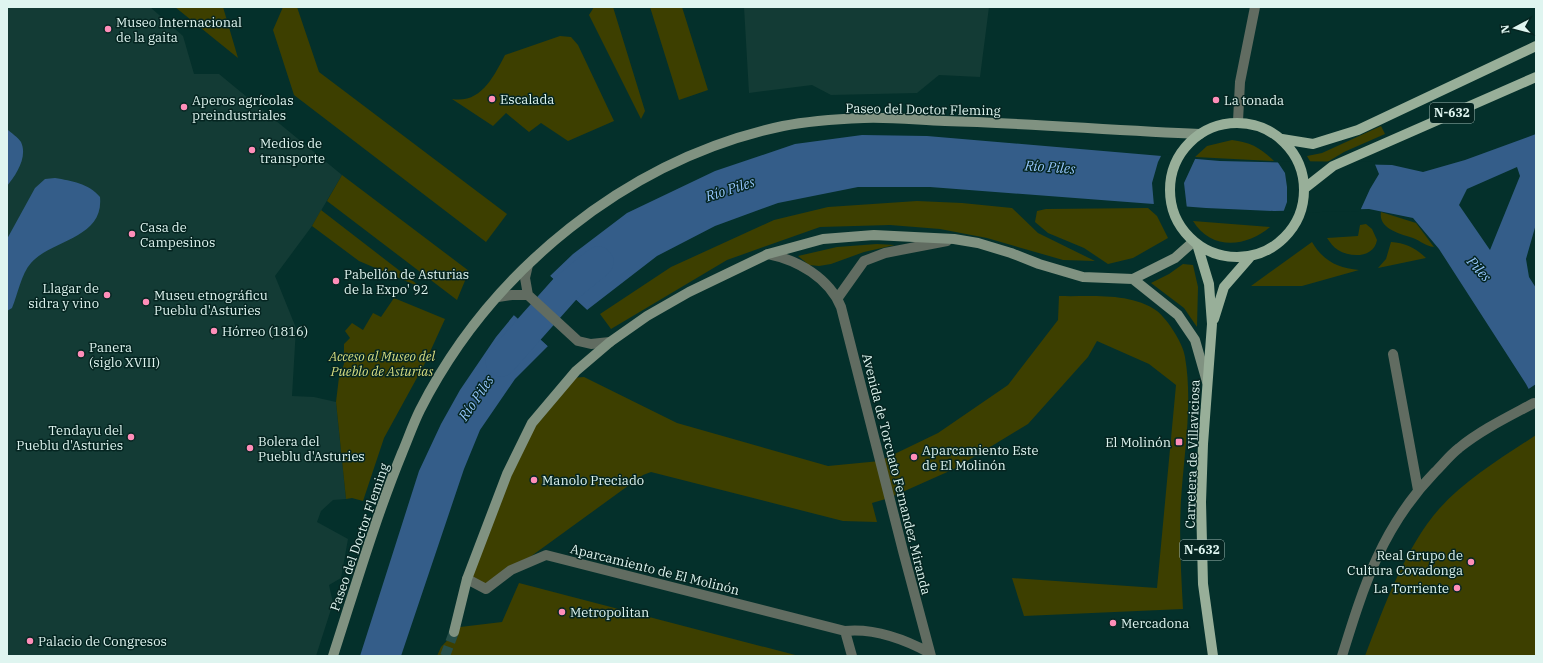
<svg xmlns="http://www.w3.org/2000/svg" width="1543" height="663" font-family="'IBM Plex Serif',serif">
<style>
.built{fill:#133b35}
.green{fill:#3d3f00}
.water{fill:#345d89;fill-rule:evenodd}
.pier{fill:#04302b}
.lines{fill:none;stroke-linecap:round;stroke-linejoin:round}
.river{stroke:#345d89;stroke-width:31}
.secondary-tunnel{stroke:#254e49;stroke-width:10;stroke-dasharray:10 5;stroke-linecap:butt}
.street{stroke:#616c61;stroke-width:10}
.secondary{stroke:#809281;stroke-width:10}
.primary{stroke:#98af99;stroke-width:10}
.poi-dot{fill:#ff8eb9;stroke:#052521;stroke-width:1.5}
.labels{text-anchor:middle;stroke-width:3;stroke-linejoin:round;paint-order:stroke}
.shield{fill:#052521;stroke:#9eb7b2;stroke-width:1}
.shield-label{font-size:12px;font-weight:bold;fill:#dff5f0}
.poi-label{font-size:13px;fill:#dff5f0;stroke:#052521;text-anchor:start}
.street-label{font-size:13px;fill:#dff5f0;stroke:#052521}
.park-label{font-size:13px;font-style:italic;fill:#d7dd81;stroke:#052521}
.water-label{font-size:14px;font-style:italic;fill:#94c5fb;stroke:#052521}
</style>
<rect width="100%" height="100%" fill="#04302b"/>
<path class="built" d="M 7,7 L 150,7 L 183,36 L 194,74 L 219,74 L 342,175 L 312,226 L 275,276 L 296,328 L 292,396 L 314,397 L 336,402 L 346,499 L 333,500 L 321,511 L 317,522 L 348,539 L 341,578 L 329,585 L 333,603 L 316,656 L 7,656 Z
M 744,7 L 989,7 L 980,77 L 939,75 L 917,93 L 831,95 L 812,85 L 749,93 Z"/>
<path class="green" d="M 175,7 L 223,7 L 238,58 Z
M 283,7 L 297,7 L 319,72 L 507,214 L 486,242 L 294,95 L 273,30 Z
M 594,7 L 613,7 L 645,111 L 641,119 L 589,15 Z
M 650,7 L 682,7 L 708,90 L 679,100 Z
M 560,36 L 571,37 L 578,45 L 614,121 L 568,141 L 541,123 L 529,132 L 506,113 L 493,126 L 452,99 C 481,104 494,76 505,55 Z
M 1381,126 L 1385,134 L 1344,152 L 1324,164 L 1311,163 L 1307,156 L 1322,153 Z
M 1232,140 C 1250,142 1261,148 1274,161 L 1195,157 L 1207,146 Z
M 342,175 L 469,271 L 457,300 L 327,201 Z
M 917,201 L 962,203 L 1012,208 L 1038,233 L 1095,261 L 1063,260 L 987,238 L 940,229 L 890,225 L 820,227 L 727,260 L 611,329 L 600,314 L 671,267 L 774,220 L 828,207 Z
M 1148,208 L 1157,216 L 1168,238 L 1133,258 L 1108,264 L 1084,248 L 1048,233 L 1035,222 L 1037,211 L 1046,209 Z
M 321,210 L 422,288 L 359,261 L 312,226 Z
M 1381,212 L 1416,223 L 1434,247 C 1425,246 1421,241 1413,238 C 1401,234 1378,229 1381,212 Z
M 1193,221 L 1270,227 C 1247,247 1211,251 1193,221 Z
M 1366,224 L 1372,229 L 1377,240 C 1374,258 1351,258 1338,250 C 1333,247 1330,242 1327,238 L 1358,236 L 1360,225 Z
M 1312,242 C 1323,261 1338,268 1359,270 L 1302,286 L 1251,286 Z
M 1391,242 C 1405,243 1416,248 1426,258 L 1378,268 L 1386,259 Z
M 877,244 L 895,245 L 864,252 L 831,264 L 819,266 L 809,265 L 798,256 L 837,247 Z
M 1183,264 L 1193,265 L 1198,287 L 1197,327 L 1184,308 L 1151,283 L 1169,274 Z
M 1059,296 C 1091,297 1130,292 1157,311 C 1168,320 1183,343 1185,357 C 1193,403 1184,453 1181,500 C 1179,536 1181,573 1183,609 L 1024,616 L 1012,578 L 1157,588 L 1176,385 L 1149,364 L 1097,341 L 1088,357 L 1028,424 L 954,469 L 889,498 L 872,503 L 877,522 L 843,521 L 651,472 L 643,475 L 486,589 L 467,579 L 522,441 L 571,378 L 584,377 L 677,423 L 828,466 L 880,461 L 938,433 L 1008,385 L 1058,320 Z
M 394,298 L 445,319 L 424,365 L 384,438 L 363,501 L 352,498 L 346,499 L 336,402 L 339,377 L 344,364 L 344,344 L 350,338 L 345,331 L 352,323 L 363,330 L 373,313 L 381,317 Z
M 1536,435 L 1536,656 L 1365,656 C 1383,609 1406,546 1439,509 C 1466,479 1503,457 1536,435 Z
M 519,583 L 799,656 L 437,656 L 441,647 L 460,627 L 502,622 Z"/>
<path class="water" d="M 7,129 C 11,133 18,137 21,142 C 28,157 16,175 7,186 Z
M 1536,134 L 1536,224 L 1526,259 L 1529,277 L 1536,288 L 1536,403 L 1526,384 L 1439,249 L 1413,218 L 1369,209 L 1274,211 L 1206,208 L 930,187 L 858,187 L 778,203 L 715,226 L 657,256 L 587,310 L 550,276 L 573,254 L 627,213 L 715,171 L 795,144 L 862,135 L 927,136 L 1220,161 L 1392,165 L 1423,172 L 1465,160 ZM 1517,167 L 1520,176 L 1490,250 L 1459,205 L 1467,189 Z
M 55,178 C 72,181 88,183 100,197 C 104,239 52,239 31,263 C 21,274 18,294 12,308 L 7,311 L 7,239 L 35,188 L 45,179 Z
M 514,315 L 548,346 L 515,379 L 480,430 L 464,469 L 401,656 L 360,656 L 419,471 L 441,424 L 460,390 L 496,337 Z"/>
<path class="pier" d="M 1162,154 L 1196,157 L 1184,183 L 1187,209 L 1154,206 L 1152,183 L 1158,162 Z
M 1277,161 L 1374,162 L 1379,174 L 1370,189 L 1360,211 L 1283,213 L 1287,202 L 1287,187 L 1285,173 Z
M 550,276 L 587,310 L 588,311 L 586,311 L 548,277 Z
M 515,313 L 550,345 L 550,348 L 514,315 Z
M 1536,384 L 1536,405 L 1527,390 Z"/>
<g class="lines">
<path class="river" d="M 501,361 L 565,289 L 598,262"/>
<path class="secondary-tunnel" d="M 445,656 L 454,632"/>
<path class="street" d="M 1238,121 L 1240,82 L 1255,7
M 768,254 C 798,260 829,278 841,307 L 903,551 L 931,656
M 528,265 L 525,278 L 528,295 L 578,341 L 591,344 L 610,342
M 498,297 L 512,295 L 528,295
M 837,299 L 864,261 L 885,253 L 947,241
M 1393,354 L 1418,490
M 467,579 L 486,589 L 511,570 L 546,555 L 845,631 C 875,628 904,639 930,653
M 845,631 L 852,656
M 1342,656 C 1364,585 1382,527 1435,472 C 1443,464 1450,455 1459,448 C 1481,430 1508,417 1534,403"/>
<path class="secondary" d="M 1133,279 L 1178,315 L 1195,340 L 1207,382
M 454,632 L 467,579 L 507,474 L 532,423 L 576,371 L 610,342 L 647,316 L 689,292 L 768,254 L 823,239 L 874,235 L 954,239 L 978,243 L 1011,253 L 1039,264 L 1083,277 L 1133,279 L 1175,258 L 1193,242
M 333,656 C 355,588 375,519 402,453 C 408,439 413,424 420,410 C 491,270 628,159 783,126 C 808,121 839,119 864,118 C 891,117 918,120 945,121 C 1030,123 1115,131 1200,134"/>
<path class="primary" d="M1170 190a67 67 0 1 1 134 0a67 67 0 1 1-134 0Z
M 1282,139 L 1313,144 L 1358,130 L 1536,46
M 1305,188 L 1333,166 L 1536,77
M 1197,244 L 1209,284 L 1212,324 L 1203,444 L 1201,502 L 1203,584 L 1213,656
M 1214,319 L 1224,287 L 1251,256"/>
</g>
<g class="poi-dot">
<circle cx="108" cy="29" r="4"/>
<circle cx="492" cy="99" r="4"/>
<circle cx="1216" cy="100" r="4"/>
<circle cx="184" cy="107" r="4"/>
<circle cx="252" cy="150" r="4"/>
<circle cx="132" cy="234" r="4"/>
<circle cx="336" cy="281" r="4"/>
<circle cx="107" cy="295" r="4"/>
<circle cx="146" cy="302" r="4"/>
<circle cx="214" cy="331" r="4"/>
<circle cx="81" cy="354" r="4"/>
<circle cx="131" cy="437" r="4"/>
<rect x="1175" y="438" width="8" height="8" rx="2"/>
<circle cx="250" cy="448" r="4"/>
<circle cx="914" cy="457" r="4"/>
<circle cx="534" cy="480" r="4"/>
<circle cx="1471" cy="562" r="4"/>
<circle cx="1457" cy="588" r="4"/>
<circle cx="562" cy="612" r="4"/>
<circle cx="1113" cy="623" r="4"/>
<circle cx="30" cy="641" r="4"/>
</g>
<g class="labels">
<g class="shield">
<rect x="1430" y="103" width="44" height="20" rx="3"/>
<rect x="1180" y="540" width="44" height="20" rx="3"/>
</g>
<g class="shield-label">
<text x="1452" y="117">N-632</text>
<text x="1202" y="554">N-632</text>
</g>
<g class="poi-label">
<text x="116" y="27">Museo Internacional<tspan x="116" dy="15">de la gaita</tspan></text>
<text x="500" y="104">Escalada</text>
<text x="192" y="105">Aperos agrícolas<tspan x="192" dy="15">preindustriales</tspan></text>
<text x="1224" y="105">La tonada</text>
<text x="260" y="148">Medios de<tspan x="260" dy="15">transporte</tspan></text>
<text x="140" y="232">Casa de<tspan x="140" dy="15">Campesinos</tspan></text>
<text x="344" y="279">Pabellón de Asturias<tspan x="344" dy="15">de la Expo' 92</tspan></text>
<text x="99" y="293" text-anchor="end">Llagar de<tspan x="99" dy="15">sidra y vino</tspan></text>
<text x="154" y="300">Museu etnográficu<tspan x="154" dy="15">Pueblu d'Asturies</tspan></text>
<text x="222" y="336">Hórreo (1816)</text>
<text x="89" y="352">Panera<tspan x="89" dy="15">(siglo XVIII)</tspan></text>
<text x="123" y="435" text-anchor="end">Tendayu del<tspan x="123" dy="15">Pueblu d'Asturies</tspan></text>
<text x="258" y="446">Bolera del<tspan x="258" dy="15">Pueblu d'Asturies</tspan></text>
<text x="1171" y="447" text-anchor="end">El Molinón</text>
<text x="922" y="455">Aparcamiento Este<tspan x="922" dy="15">de El Molinón</tspan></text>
<text x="542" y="485">Manolo Preciado</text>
<text x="1463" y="560" text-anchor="end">Real Grupo de<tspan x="1463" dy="15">Cultura Covadonga</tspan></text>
<text x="1449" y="593" text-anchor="end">La Torriente</text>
<text x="570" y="617">Metropolitan</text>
<text x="1121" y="628">Mercadona</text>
<text x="38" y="646">Palacio de Congresos</text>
</g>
<g class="street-label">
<text transform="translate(923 109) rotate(1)" y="5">Paseo del Doctor Fleming</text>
<text transform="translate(1192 454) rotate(-88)" y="5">Carretera de Villaviciosa</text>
<text transform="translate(897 474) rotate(76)" y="5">Avenida de Torcuato Fernandez Miranda</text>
<text transform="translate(359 537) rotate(-71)" y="5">Paseo del Doctor Fleming</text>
<text transform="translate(655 569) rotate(14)" y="5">Aparcamiento de El Molinón</text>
</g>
<g class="park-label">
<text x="382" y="361">Acceso al Museo del<tspan x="382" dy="15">Pueblo de Asturias</tspan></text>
</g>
<g class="water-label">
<text transform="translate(1050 167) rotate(4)" y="5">Río Piles</text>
<text transform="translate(730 189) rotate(-18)" y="5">Río Piles</text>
<text transform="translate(1479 269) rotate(48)" y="5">Piles</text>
<text transform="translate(476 398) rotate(-56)" y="5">Río Piles</text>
</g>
</g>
<rect width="1543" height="663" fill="none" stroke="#dff5f0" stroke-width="16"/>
<g transform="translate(1515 28) rotate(263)" stroke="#052521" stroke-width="3" paint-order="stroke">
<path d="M0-3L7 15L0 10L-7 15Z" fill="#dff5f0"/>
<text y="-6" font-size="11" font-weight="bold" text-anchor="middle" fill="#dff5f0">N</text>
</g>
</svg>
